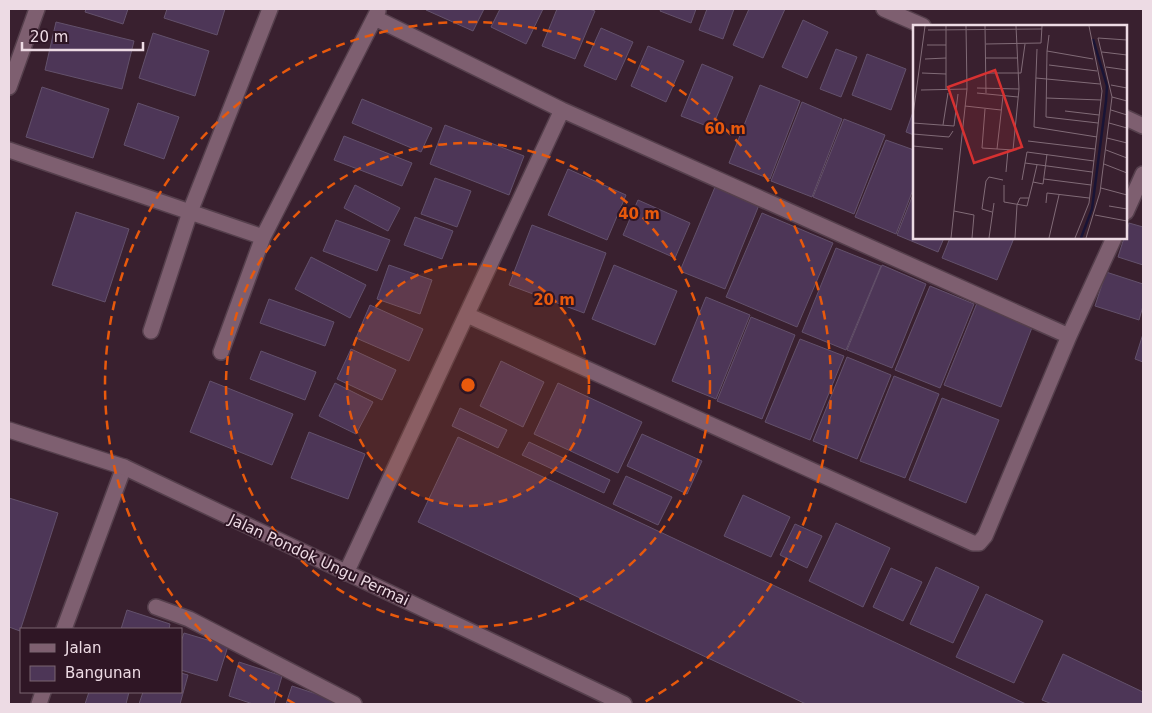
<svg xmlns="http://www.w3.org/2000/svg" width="1152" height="713" font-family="'DejaVu Sans',sans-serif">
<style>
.building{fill:#4d3657;stroke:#63516b}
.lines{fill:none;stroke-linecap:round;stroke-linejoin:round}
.minor-casing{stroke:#553f4c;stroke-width:18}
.tertiary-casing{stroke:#553f4c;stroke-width:18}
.minor{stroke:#7e5f70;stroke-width:15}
.tertiary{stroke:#7e5f70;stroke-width:15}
.ring{fill:none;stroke:#e8590c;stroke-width:2.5;stroke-dasharray:9 6}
.labels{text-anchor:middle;stroke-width:4;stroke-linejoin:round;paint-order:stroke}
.street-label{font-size:15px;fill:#eddbe4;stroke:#2f1625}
.inset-river{fill:none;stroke:#191436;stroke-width:2.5}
.inset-road{fill:none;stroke:#816b77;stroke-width:1}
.view{fill:#d73131;fill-opacity:0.15;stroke:#d73131;stroke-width:2.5}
.inset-edge{fill:none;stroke:#eddbe4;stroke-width:2.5}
.centre{fill:#e8590c;stroke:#2f1625;stroke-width:2.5}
.ring-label{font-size:15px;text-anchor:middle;font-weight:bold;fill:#e8590c;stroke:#2f1625;stroke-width:4;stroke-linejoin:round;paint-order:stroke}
</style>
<rect width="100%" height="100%" fill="#39202f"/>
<path class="building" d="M 86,9 L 128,9 L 123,24 L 85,12 Z
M 167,9 L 225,9 L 217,35 L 164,18 Z
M 427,9 L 484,9 L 473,31 L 426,10 Z
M 500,9 L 543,9 L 526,44 L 491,27 Z
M 557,9 L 589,9 L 595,11 L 575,59 L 542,46 Z
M 661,9 L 696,9 L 691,23 L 660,11 Z
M 707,9 L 734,9 L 723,39 L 699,30 Z
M 749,9 L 785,9 L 763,58 L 733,45 Z
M 803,20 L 828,32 L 807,78 L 782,67 Z
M 56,22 L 134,41 L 122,89 L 45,70 Z
M 601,28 L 633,42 L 616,80 L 584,66 Z
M 153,33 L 209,51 L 195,96 L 139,78 Z
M 648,46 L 684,61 L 666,102 L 631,86 Z
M 836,49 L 857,57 L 841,97 L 820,89 Z
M 867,54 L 906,69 L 891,110 L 852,95 Z
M 702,64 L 733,77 L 712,128 L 681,116 Z
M 760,85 L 800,101 L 770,179 L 729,163 Z
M 42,87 L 109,109 L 93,158 L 26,137 Z
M 362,99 L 432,128 L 421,152 L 352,123 Z
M 802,102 L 842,119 L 812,197 L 771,181 Z
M 138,103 L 179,117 L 164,159 L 124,145 Z
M 914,109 L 914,135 L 906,132 Z
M 844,119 L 885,135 L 854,214 L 813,197 Z
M 445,125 L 524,156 L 509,195 L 430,164 Z
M 344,136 L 412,163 L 402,186 L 334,160 Z
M 886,140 L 914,150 L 914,187 L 896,234 L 855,217 Z
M 568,169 L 626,195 L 607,240 L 548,215 Z
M 435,178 L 471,191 L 457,227 L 421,214 Z
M 355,185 L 400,208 L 388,231 L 344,208 Z
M 715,187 L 759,205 L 725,289 L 680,271 Z
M 914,192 L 914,238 L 944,238 L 938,252 L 897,235 Z
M 638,200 L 690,223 L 675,258 L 623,235 Z
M 76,212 L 129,229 L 105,302 L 52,285 Z
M 762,213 L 833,243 L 797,327 L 726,297 Z
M 415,217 L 453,231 L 442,259 L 404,245 Z
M 336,220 L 390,240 L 377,271 L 323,251 Z
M 1129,223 L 1143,227 L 1143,265 L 1118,257 L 1124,238 L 1126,238 Z
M 532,225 L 606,253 L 584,313 L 509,285 Z
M 950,238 L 1014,238 L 997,280 L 942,258 Z
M 836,248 L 881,266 L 846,350 L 802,332 Z
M 311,257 L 366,285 L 350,318 L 295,289 Z
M 389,265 L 432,280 L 420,314 L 377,299 Z
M 614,265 L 677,291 L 655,345 L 592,319 Z
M 882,265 L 926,284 L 892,368 L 847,350 Z
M 1106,272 L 1143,284 L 1143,306 L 1139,320 L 1095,306 Z
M 930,286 L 974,304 L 940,388 L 895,370 Z
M 706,297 L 750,315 L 716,399 L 672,381 Z
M 269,299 L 334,322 L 325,346 L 260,323 Z
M 977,303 L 1033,325 L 1001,407 L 944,385 Z
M 370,305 L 423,329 L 409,361 L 356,338 Z
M 751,317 L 795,335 L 762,419 L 717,401 Z
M 1143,334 L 1143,362 L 1135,359 Z
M 800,339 L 844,356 L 810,440 L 765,422 Z
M 351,349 L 396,370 L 382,400 L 337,379 Z
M 261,351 L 316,372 L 305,400 L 250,379 Z
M 847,357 L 891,375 L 857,459 L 813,441 Z
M 501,361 L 544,382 L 523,427 L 480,406 Z
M 894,376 L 939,394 L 905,478 L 860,461 Z
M 210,381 L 293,414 L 272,465 L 190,432 Z
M 335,383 L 373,402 L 356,434 L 319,416 Z
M 558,383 L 642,422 L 618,473 L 534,434 Z
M 942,398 L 999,420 L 966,503 L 909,480 Z
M 460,408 L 507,430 L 498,448 L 452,426 Z
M 309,432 L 365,454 L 348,499 L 291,478 Z
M 642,434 L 702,461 L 687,494 L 627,466 Z
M 458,437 L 1026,704 L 806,704 L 418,522 Z
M 529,442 L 610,480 L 604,493 L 522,455 Z
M 626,476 L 672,497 L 658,525 L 613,504 Z
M 743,495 L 790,517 L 771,557 L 724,536 Z
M 9,498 L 58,513 L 20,631 L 9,627 Z
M 836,523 L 890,548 L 863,607 L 809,581 Z
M 795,524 L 822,536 L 807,568 L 780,555 Z
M 936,567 L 979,587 L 953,643 L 910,624 Z
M 891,568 L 922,582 L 903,621 L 873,607 Z
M 986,594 L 1043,621 L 1014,683 L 956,657 Z
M 127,610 L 170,624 L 169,629 L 121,629 Z
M 184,633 L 228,646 L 217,681 L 181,670 L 181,642 Z
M 1063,654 L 1143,692 L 1143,704 L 1052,704 L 1042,700 Z
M 239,662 L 282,676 L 274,704 L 253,704 L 229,696 Z
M 181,673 L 188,675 L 180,704 L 139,704 L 143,692 L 181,692 Z
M 292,686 L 335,700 L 334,704 L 286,704 Z
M 89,692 L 129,692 L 126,704 L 85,704 Z"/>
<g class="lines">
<g class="minor-casing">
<path id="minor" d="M 884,9 L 923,26
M 375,18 L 562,110 L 1069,336
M 9,87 L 37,9
M 1126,118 L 1143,126
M 9,150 L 263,237
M 1126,212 L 1143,174
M 467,315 L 973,543 L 979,543 L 985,536 L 1069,336 L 1114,238
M 151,331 L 190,212 L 270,9
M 221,352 L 263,237 L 378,11
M 346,573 L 562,110
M 156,607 L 189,619 L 354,704
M 64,629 L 124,467
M 39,704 L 43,692"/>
</g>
<g class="tertiary-casing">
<path id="tertiary" d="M 9,430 L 124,467 L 624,704"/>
</g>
<use href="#minor" class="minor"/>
<use href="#tertiary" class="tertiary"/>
</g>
<circle cx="468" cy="385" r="121" fill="#e8590c" fill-opacity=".12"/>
<g class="ring">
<circle cx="468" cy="385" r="121"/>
<circle cx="468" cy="385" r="242"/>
<path d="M295 704A363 363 0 1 1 641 704"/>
</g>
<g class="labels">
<g class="street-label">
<text transform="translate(319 560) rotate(25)" y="5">Jalan Pondok Ungu Permai</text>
</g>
</g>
<g transform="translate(913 25)">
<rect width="214" height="214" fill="#39202f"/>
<path class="inset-river" d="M 168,213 L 179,184 L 193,76 L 194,61 L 180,14"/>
<path class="inset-road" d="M 33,1 L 33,64M 72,1 L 73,68M 15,5 L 129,4M 136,10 L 134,26 L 180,34M 73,19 L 128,18 L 129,1M 14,20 L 33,20M 124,24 L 121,102 L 184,112M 134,26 L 133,92 L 185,98M 189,27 L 214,30M 73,33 L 104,33M 12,34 L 33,33M 136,40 L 184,46M 193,42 L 214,45M 9,48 L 33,49M 73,48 L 108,48 L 112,19M 123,53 L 187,59M 198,60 L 214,63M 64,63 L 106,64M 8,65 L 54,64M 64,68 L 105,72M 199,72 L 214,76M 133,73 L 188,75M 52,81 L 88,85M 72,84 L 69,123 L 100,125 L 106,64 L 103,1M 198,85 L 214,90M 152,86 L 186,90M 0,90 L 12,1M 0,98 L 41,101 L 45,69M 196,98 L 214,103M 30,100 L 35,68M 0,109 L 36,112 L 40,106M 194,113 L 214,118M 115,116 L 182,124M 0,121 L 30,124M 84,124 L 90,71M 193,125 L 214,133M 112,138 L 179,147M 191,139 L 214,148M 124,140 L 120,157 L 130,159 L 134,129M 93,147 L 95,125M 131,154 L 178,160M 109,155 L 114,127 L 181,136M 91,160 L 91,177 L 114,181 L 120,157M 188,163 L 214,170M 133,178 L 134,168 L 176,173M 196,181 L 214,184M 41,186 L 61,190 L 59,213M 79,187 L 69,184 L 73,156 L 76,152 L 90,155M 182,190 L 214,196M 38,213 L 54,64 L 53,1M 76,213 L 81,178M 102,213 L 104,180 L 107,173 L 116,173M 136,213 L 146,170M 162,213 L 176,178 L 189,66 L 176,1M 173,213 L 187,167 L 199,72 L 185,13 L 214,15"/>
<path class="view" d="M 82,45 L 109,122 L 61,138 L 35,62 Z"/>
<rect width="214" height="214" class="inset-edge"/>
</g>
<circle cx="468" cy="385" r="8" class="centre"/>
<g class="ring-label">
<text x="725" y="134">60 m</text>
<text x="639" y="219">40 m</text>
<text x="554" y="305">20 m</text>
</g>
<rect width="1152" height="713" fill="none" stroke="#eddbe4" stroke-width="20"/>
<rect x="20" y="628" width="162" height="65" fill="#2f1625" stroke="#7b6571"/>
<rect x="30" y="644" width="25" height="8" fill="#7e5f70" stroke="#7b6571"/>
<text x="65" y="653" font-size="15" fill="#eddbe4">Jalan</text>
<rect x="30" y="666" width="25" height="15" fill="#4d3657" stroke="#7b6571"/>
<text x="65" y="678" font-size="15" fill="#eddbe4">Bangunan</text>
<path d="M22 42v8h121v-8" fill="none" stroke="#eddbe4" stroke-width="2.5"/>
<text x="30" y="42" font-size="15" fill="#eddbe4" stroke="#2f1625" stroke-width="4" paint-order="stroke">20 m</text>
</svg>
